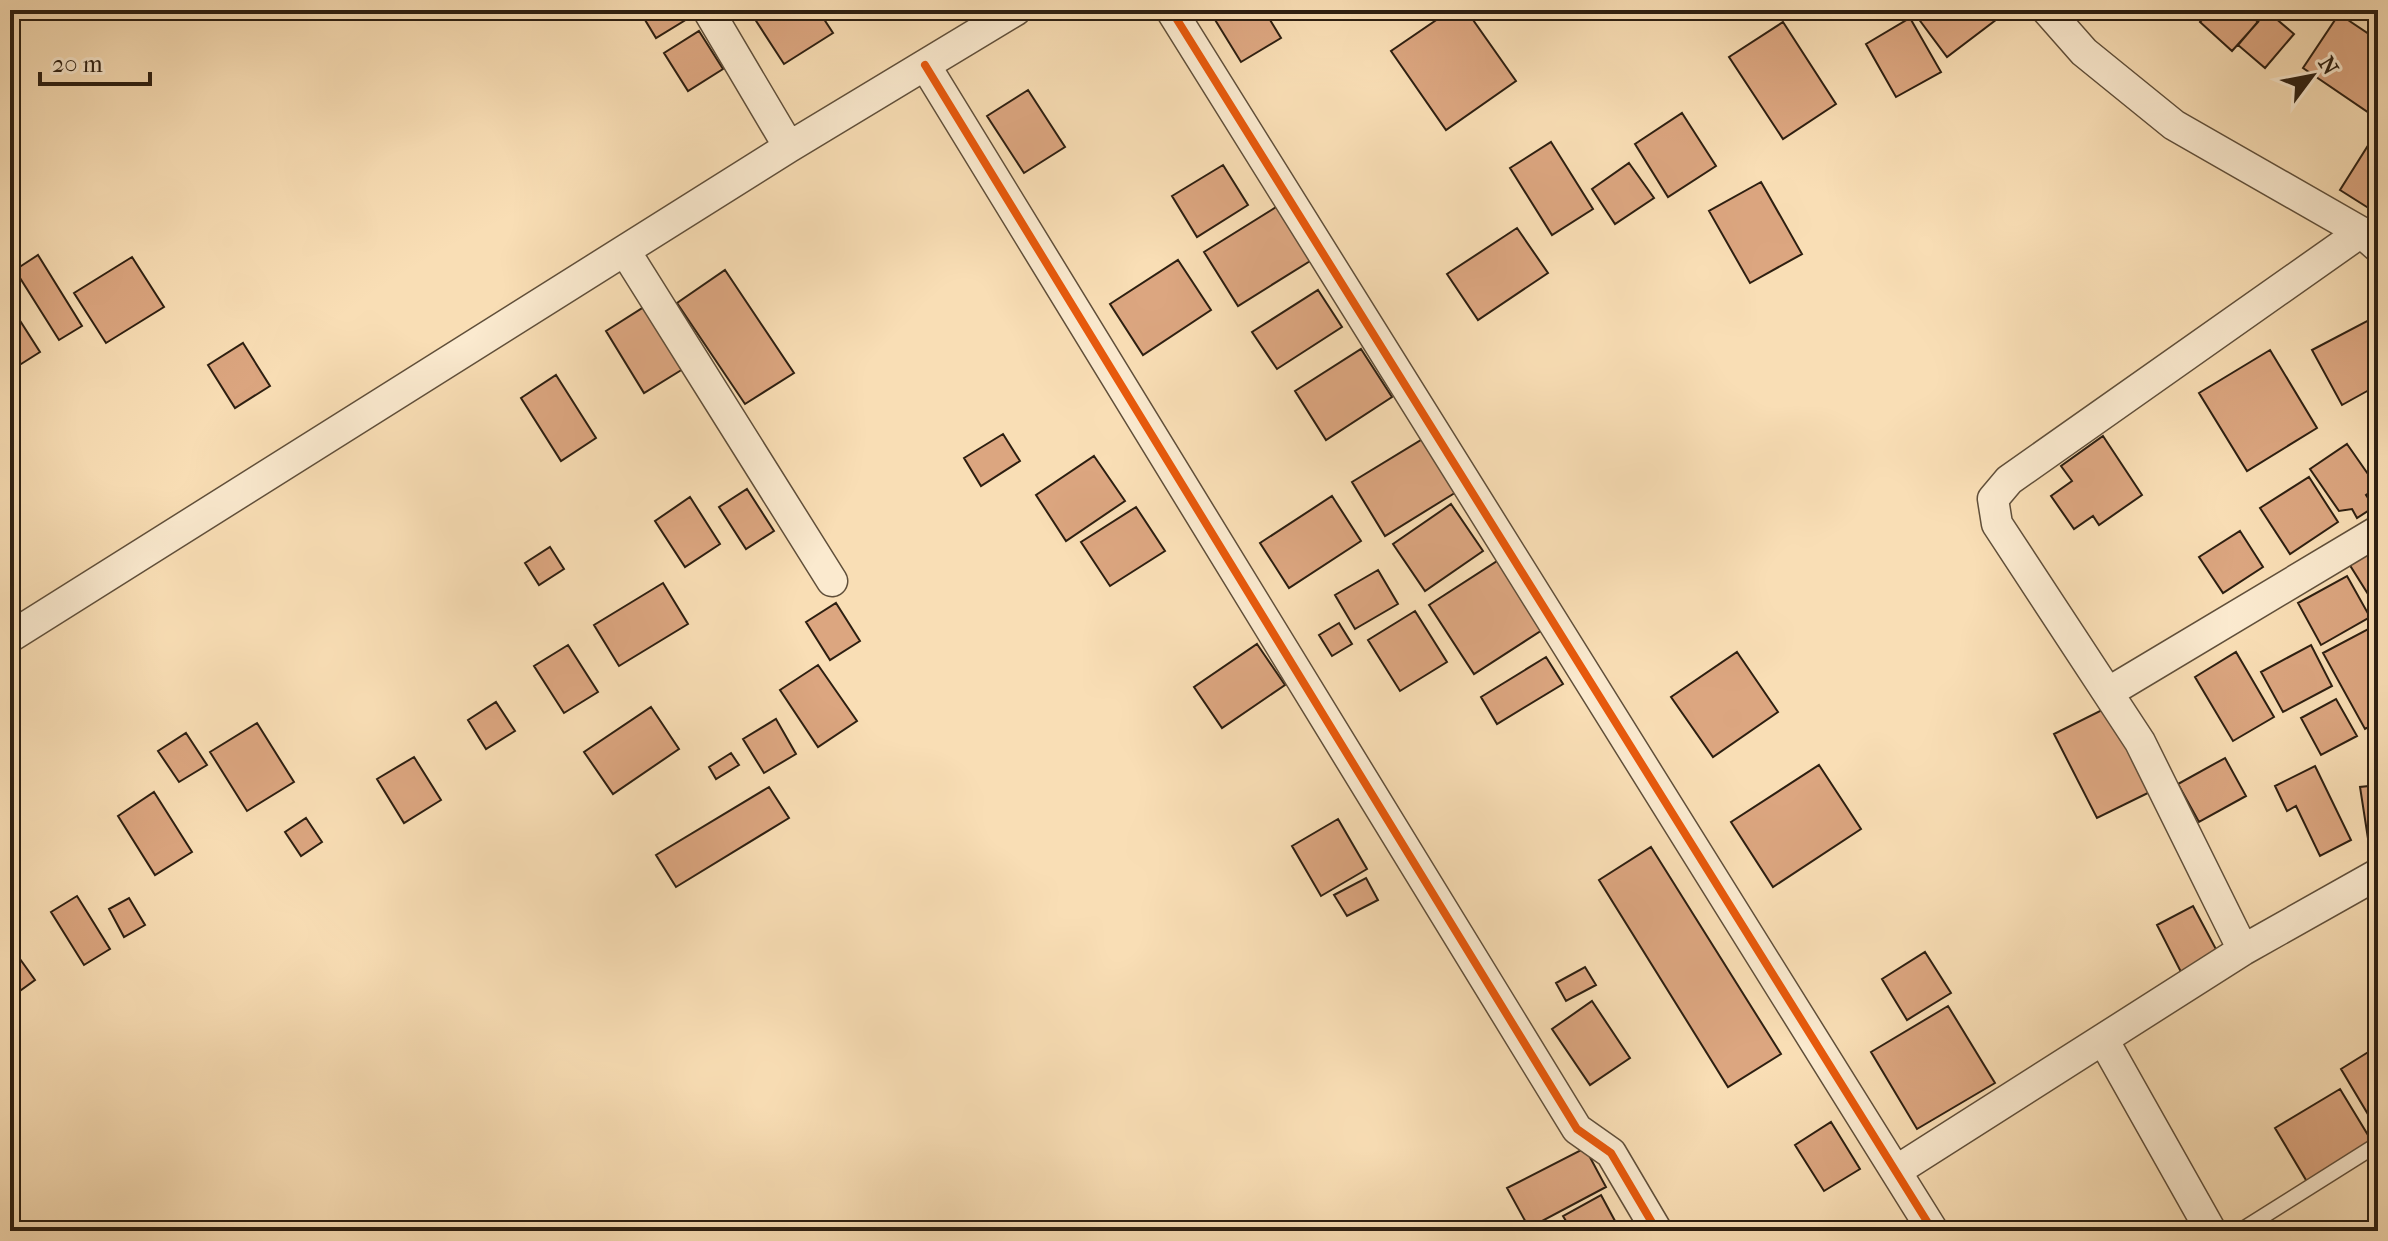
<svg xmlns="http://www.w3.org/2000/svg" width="2388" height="1241" font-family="'IM FELL French Canon',serif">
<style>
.building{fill:#dca680;stroke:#2d1f11;stroke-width:2}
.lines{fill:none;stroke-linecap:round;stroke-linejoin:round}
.lane-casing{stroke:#604f3a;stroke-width:17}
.street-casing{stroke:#604f3a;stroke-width:33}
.lane{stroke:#fbeacf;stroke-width:14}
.street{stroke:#fbeacf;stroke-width:30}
.cycleway-casing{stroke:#fbeacf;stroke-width:13}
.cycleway{stroke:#e8590c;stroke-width:8}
</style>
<rect width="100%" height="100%" fill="#f9deb5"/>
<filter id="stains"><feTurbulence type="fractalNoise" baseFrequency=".0025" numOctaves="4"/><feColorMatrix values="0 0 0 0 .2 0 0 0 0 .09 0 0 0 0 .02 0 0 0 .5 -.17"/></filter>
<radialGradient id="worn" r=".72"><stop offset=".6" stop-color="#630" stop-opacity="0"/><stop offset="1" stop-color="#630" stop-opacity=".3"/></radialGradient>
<path class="building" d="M 639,10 L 695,10 L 697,13 L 656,38 Z
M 749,10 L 818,10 L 833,33 L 784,64 Z
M 1209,10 L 1264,10 L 1281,38 L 1241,62 Z
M 1451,10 L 1466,10 L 1516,81 L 1446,130 L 1391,51 Z
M 1920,10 L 2009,10 L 1947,57 L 1915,14 Z
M 2211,10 L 2245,10 L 2258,22 L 2232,51 L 2200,22 Z
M 2267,11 L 2294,34 L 2265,68 L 2238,45 Z
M 2339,14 L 2369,34 L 2378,20 L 2378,119 L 2303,68 Z
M 1910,18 L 1941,72 L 1896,97 L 1866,44 Z
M 1783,22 L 1836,104 L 1783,139 L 1729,57 Z
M 699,31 L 723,69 L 688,91 L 664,53 Z
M 1028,90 L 1065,147 L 1024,173 L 987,116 Z
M 1682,113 L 1716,166 L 1668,197 L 1635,144 Z
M 2374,136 L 2378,139 L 2378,214 L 2340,190 Z
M 1551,142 L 1593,209 L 1552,235 L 1510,168 Z
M 1629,163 L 1654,198 L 1615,224 L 1592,189 Z
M 1223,165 L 1248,205 L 1197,237 L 1172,196 Z
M 1761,182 L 1802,254 L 1750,283 L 1709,211 Z
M 1281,204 L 1315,258 L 1238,306 L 1204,252 Z
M 1517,228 L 1548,273 L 1478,320 L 1447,274 Z
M 38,255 L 82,326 L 59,340 L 15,270 Z
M 132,257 L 164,307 L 106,343 L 74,293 Z
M 1178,260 L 1211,310 L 1143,355 L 1110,304 Z
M 725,270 L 794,373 L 745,404 L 677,303 Z
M 1318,290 L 1342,327 L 1277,369 L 1252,332 Z
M 10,305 L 40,352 L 10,371 Z
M 644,307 L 683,369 L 644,393 L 606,331 Z
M 2369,320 L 2378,336 L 2378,385 L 2342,405 L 2312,350 Z
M 243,343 L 270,386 L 235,408 L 208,365 Z
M 1361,349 L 1392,397 L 1326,440 L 1295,391 Z
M 2270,350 L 2317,428 L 2247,471 L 2199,393 Z
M 556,375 L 596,438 L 561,461 L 521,398 Z
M 1003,434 L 1020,461 L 981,486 L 964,458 Z
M 2103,436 L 2142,495 L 2099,525 L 2093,516 L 2074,529 L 2051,496 L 2072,481 L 2061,466 Z
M 1426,437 L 1458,491 L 1385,536 L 1352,482 Z
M 2347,444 L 2377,487 L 2366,495 L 2374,507 L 2357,518 L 2352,509 L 2339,511 L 2310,469 Z
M 1094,456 L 1125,501 L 1066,541 L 1036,495 Z
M 2309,477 L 2338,522 L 2290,554 L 2260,508 Z
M 747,489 L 774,531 L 746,549 L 719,507 Z
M 1332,496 L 1361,541 L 1289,588 L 1260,543 Z
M 690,497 L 720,544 L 685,567 L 655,521 Z
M 1451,504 L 1483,551 L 1425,591 L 1393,544 Z
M 1136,507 L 1165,551 L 1110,586 L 1081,542 Z
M 2240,531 L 2263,567 L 2223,593 L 2199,557 Z
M 2378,539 L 2378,610 L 2346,559 Z
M 550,547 L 564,569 L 539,585 L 525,563 Z
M 1505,556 L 1550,625 L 1474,674 L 1429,605 Z
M 1378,570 L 1398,604 L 1355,629 L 1335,595 Z
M 2347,576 L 2370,617 L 2321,645 L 2298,603 Z
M 663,583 L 688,624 L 619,666 L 594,625 Z
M 836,603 L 860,641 L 830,660 L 806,622 Z
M 1415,611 L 1447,662 L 1400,691 L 1368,640 Z
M 1339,623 L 1352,644 L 1332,656 L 1319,635 Z
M 2372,627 L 2378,639 L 2378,722 L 2365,729 L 2323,653 Z
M 1257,644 L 1285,685 L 1222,728 L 1194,687 Z
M 568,645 L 598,692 L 564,713 L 534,666 Z
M 2311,645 L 2332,686 L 2283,712 L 2261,672 Z
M 1737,652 L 1778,712 L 1713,757 L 1671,697 Z
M 2236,652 L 2274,717 L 2233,741 L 2195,677 Z
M 1546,657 L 1563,684 L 1497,724 L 1481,697 Z
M 818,665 L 857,721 L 818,747 L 780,690 Z
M 2336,699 L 2357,736 L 2321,755 L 2301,718 Z
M 496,702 L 515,731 L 486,749 L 468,720 Z
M 2110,706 L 2154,790 L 2097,818 L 2054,734 Z
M 651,707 L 679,749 L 613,794 L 584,752 Z
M 776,719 L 796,754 L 764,773 L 743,739 Z
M 257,723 L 294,782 L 247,811 L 210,752 Z
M 186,733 L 207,765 L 179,782 L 158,751 Z
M 731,753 L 739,765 L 716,779 L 709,767 Z
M 414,757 L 441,800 L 404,823 L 377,779 Z
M 2225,758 L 2246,796 L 2199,822 L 2178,784 Z
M 1819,765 L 1861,829 L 1773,887 L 1731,822 Z
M 2315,766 L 2351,840 L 2320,856 L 2296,806 L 2287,811 L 2275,786 Z
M 2378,785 L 2378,843 L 2369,845 L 2360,787 Z
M 769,787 L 789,818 L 676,887 L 656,855 Z
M 154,792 L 192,852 L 155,875 L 118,816 Z
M 306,818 L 322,842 L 301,856 L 285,832 Z
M 1338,819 L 1367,869 L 1321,896 L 1292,846 Z
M 1651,847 L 1781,1054 L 1728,1087 L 1599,880 Z
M 1366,878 L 1378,900 L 1347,916 L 1334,895 Z
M 77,896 L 110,949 L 84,965 L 51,912 Z
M 129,898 L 145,925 L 124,937 L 109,909 Z
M 2193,906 L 2218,953 L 2181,972 L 2157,925 Z
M 10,945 L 35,980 L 10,998 Z
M 1925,952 L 1951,993 L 1907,1020 L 1882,979 Z
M 1585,967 L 1596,985 L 1566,1001 L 1556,983 Z
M 1592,1001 L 1630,1058 L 1590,1085 L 1552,1029 Z
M 1948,1006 L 1995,1083 L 1917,1129 L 1871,1052 Z
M 2378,1046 L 2378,1131 L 2341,1069 Z
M 2340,1089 L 2374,1145 L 2309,1185 L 2275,1128 Z
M 1831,1122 L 1860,1169 L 1824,1191 L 1795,1145 Z
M 1585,1148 L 1606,1187 L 1529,1228 L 1507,1188 Z
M 1601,1195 L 1615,1221 L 1598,1231 L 1572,1231 L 1563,1216 Z
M 2378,1215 L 2378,1231 L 2369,1231 L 2364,1224 Z"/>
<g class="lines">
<g class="lane-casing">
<path id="lane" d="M 2240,1231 L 2378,1144"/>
</g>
<g class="street-casing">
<path id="street" d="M 708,10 L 789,147
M 1171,10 L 1933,1231
M 2047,10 L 2084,52 L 2174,125 L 2361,232 L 2378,247
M 925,65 L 1577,1129 L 1611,1153 L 1657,1231
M 625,251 L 832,581
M 10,637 L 789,147 L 1016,10
M 2109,692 L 2378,531
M 2243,950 L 2140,742 L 1997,524 L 1993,499 L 2009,480 L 2361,232
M 2104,1041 L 2211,1231
M 1896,1171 L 2243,950 L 2378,874"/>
</g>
<use href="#lane" class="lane"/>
<use href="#street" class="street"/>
<g class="cycleway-casing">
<path id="cycleway" d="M 1171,10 L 1933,1231
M 925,65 L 1577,1129 L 1611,1153 L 1657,1231"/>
</g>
<use href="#cycleway" class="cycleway"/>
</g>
<rect width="2388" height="1241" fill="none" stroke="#f9deb5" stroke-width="40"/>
<rect x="12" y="12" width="2364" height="1217" fill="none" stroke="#2d1f11" stroke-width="4"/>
<rect x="20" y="20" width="2348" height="1201" fill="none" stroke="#2d1f11" stroke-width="2"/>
<g transform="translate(2312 76) rotate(58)" stroke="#fbeacf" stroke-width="6" paint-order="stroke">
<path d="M0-6L14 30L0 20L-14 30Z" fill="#2d1f11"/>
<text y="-12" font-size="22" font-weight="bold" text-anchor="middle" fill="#2d1f11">N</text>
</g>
<path d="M40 72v12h110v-12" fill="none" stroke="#2d1f11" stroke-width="4"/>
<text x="52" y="72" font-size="24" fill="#2d1f11" stroke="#fbeacf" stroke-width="6" paint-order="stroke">20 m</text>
<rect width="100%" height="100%" filter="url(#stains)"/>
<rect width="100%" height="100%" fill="url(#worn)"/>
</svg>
